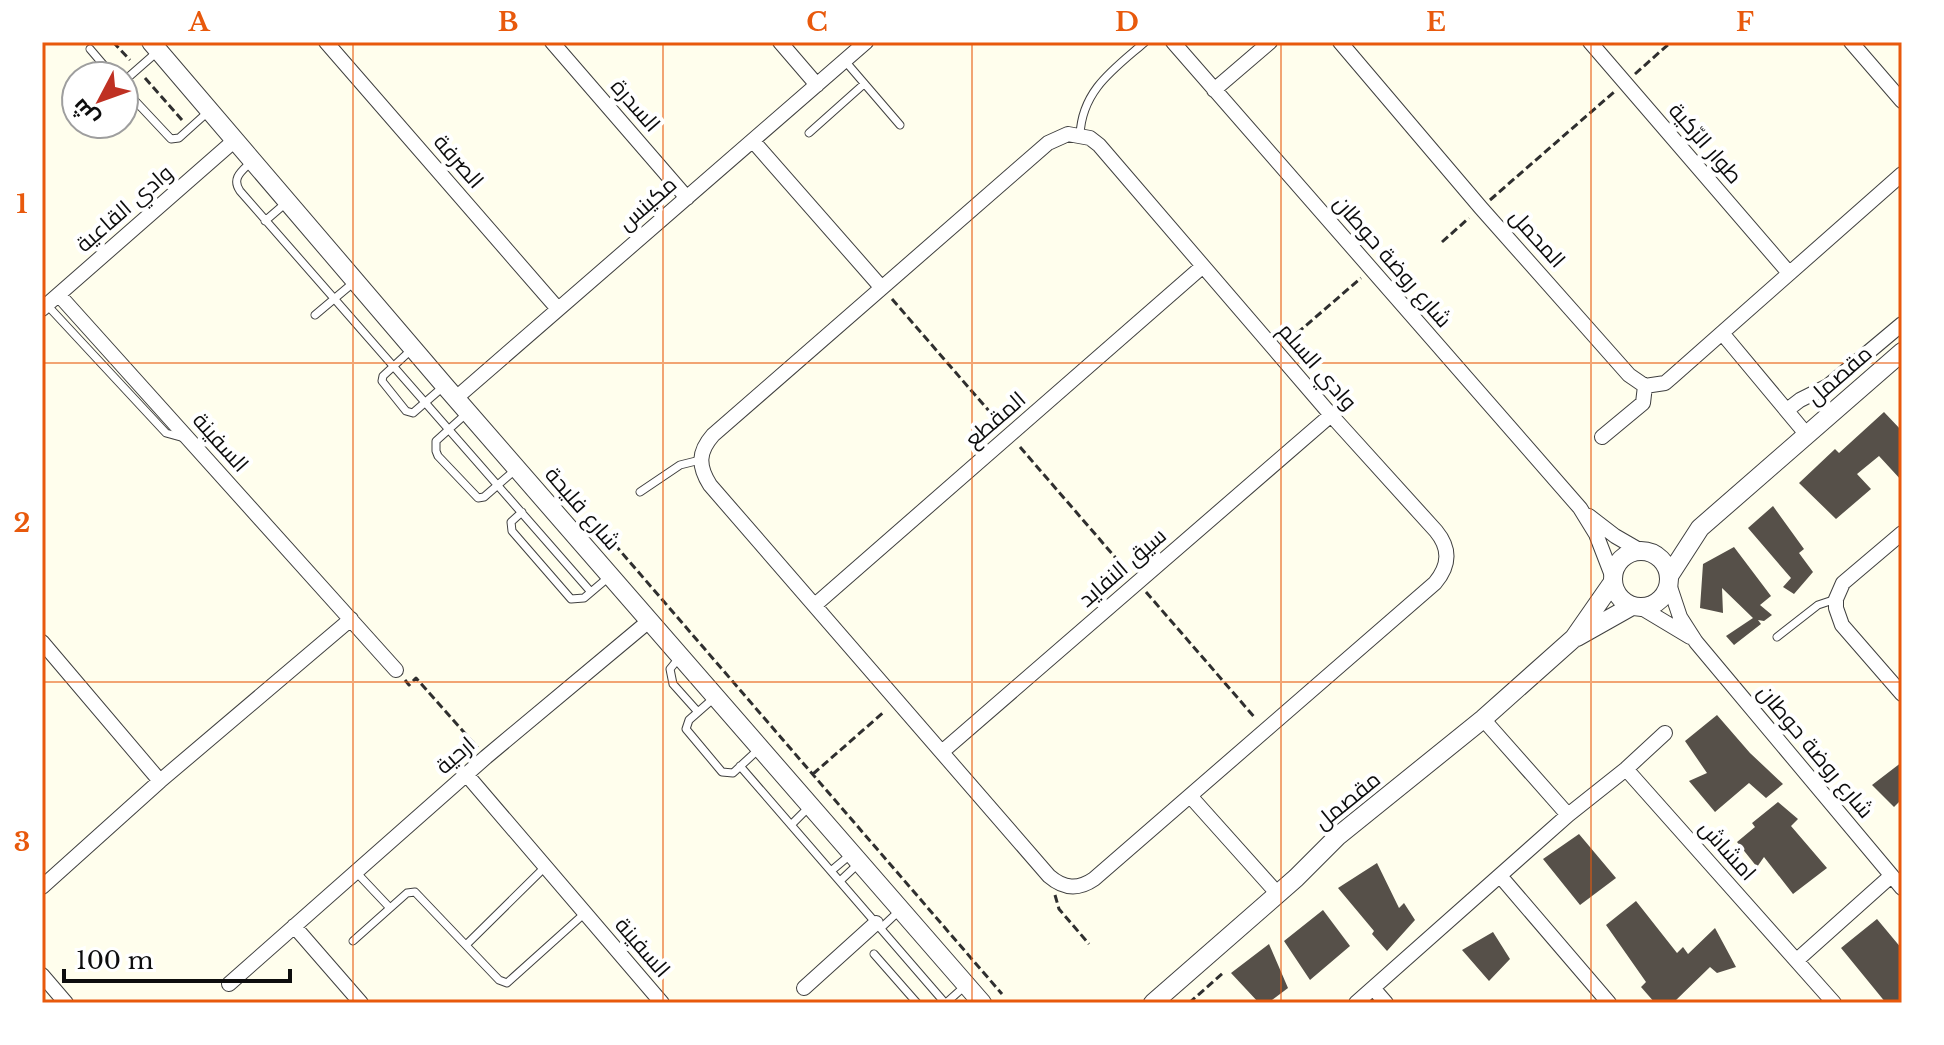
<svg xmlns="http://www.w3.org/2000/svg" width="1944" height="1045" font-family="'Libre Baskerville',Cairo,serif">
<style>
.building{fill:#565049}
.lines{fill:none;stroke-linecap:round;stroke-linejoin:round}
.service-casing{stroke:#404040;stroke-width:9}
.minor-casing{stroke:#404040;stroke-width:16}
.tertiary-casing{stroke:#404040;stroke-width:20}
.path{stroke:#2f2f2f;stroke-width:3;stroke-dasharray:8 4;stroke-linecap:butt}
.service{stroke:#fff;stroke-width:7}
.minor{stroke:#fff;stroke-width:14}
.tertiary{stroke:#fff;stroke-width:18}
.grid{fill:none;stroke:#e8590c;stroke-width:2;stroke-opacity:0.55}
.labels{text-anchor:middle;stroke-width:8;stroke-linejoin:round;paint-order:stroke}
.street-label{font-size:22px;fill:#0d0d0d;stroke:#fff}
.neatline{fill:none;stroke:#e8590c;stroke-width:3}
.grid-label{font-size:26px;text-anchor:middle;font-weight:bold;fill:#e8590c}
</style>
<rect width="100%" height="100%" fill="#fffeed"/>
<path class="building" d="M 1884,412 L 1902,431 L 1902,481 L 1879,456 L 1857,474 L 1871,489 L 1836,519 L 1799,483 L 1835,449 L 1839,453 Z
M 1773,506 L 1804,549 L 1799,553 L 1813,572 L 1794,594 L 1783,587 L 1791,578 L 1748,528 Z
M 1734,547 L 1771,596 L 1760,605 L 1772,615 L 1764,621 L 1758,620 L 1761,624 L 1734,645 L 1726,636 L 1753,618 L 1722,588 L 1723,613 L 1700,608 L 1703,564 Z
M 1717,715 L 1750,753 L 1783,784 L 1766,798 L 1749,783 L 1715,812 L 1689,781 L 1707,773 L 1685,741 Z
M 1902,762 L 1902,799 L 1894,807 L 1872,785 Z
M 1778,802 L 1798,819 L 1791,826 L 1827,868 L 1793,894 L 1764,857 L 1757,867 L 1737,842 L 1755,827 L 1752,823 Z
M 1579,834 L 1616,878 L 1580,905 L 1543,859 Z
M 1377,863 L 1399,908 L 1404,903 L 1415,920 L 1387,951 L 1372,934 L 1374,931 L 1338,888 Z
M 1636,901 L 1677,953 L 1683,947 L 1688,954 L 1715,928 L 1736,967 L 1717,973 L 1710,967 L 1673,1003 L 1655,1003 L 1641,987 L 1646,982 L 1606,925 Z
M 1323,910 L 1350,946 L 1310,980 L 1284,941 Z
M 1877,919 L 1902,949 L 1902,1003 L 1886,1003 L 1841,948 Z
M 1493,932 L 1510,959 L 1489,981 L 1462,950 Z
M 1269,944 L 1288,988 L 1268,1003 L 1259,1003 L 1231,973 Z"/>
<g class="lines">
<g class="service-casing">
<path id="service" d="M 90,49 L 113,76
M 845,61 L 900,125
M 124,81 L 157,52
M 124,89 L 171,139 L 179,138 L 209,111
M 809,133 L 864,84
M 1080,135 C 1082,90 1114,69 1145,42
M 251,162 C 242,171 231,178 240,191 L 591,592
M 265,221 L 287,202
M 47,305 L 166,433 L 184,438
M 315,315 L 353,283
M 411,350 L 383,376 L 382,381 L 406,411 L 413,413 L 444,386
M 467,413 L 436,441 L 436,451 L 438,456 L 478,498 L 484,497 L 515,470
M 640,492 L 680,465 L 700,460
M 522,512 L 511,522 L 512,531 L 571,599 L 584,598 L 610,576
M 1777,637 L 1818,605 L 1836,599
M 679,658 L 670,669 L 673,684 L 698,712
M 714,698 L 689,720 L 686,729 L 722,772 L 733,773 L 760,748
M 740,766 L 945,1003
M 791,825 L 809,807
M 831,871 L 850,855
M 356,872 L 390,908
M 840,881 L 858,864
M 881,928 L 899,911
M 353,941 L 407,893 L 415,892 L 499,980 L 507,983 L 585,913
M 466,945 L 545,867
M 874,954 L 917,1003
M 946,1003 L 965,986"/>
</g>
<g class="minor-casing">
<path id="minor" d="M 326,42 L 558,309
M 552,42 L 687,198
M 780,42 L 817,85
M 1173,42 L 1580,508 L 1596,534 L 1613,578
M 1340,42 L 1481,208 L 1629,375 L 1645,386 L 1665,383 L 1672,377 L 1902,174
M 1590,42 L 1789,273
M 1851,42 L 1902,101
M 1214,90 L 1270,42
M 1068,134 L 1090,138 L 1099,145 L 1331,415 L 1436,531 C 1450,548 1450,565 1435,583 L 1094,879 C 1078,890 1064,889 1049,876 L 710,485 C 698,466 698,452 713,435 L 1048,143 Z
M 753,141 L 881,287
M 59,295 L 396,670
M 42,309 L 235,140
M 1722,333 L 1807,435
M 456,398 L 866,42
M 1787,410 L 1800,400 L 1828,386 L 1902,324
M 1602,437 L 1643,403 L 1645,386
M 1589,516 L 1615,536 L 1641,551
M 1902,533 L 1843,583 L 1836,599 L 1836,608 L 1842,625 L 1902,694
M 1669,584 L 1680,617 L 1696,642 L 1902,888
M 815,605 L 1203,266
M 1640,607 L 1690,637
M 42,642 L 160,781
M 1483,719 L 1568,815
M 943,751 L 1331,415
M 1626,769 L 1834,1003
M 466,774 L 662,1003
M 1191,797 L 1277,893
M 1501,877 L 1609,1003
M 42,887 L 160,781 L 351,619
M 294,926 L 361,1003
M 1797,960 L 1891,876
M 42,975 L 66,1003
M 229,984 L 486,757 L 649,621
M 804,988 L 876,923
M 1373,988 L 1386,1003
M 1356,1003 L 1568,815 L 1626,769 L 1665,733"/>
</g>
<g class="tertiary-casing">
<path id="tertiary" d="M 151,42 L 445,386 L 982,1003
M1613 579a28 28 0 1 1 56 0a28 28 0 1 1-56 0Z
M 1669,576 L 1700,528 L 1902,352
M 1577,637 L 1632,606
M 1153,1003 L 1296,878 L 1338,836 L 1483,719 L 1574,638 L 1613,582"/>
</g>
<path class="path" d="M 113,42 L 130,60
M 1635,74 L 1671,42
M 145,78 L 182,120
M 1490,200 L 1614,92
M 1442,242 L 1469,218
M 892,299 L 1002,426
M 1288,341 L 1361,278
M 1020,447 L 1127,571
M 591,517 L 1002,994
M 1146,592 L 1256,719
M 405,680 L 409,685 L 416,678 L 478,748
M 813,774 L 885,711
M 1055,895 L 1059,909 L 1089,944
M 1189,1003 L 1223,973"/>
<use href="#service" class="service"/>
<use href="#minor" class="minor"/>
<use href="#tertiary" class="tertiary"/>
</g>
<path class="grid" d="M 353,42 L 353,1003M 663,42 L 663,1003M 972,42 L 972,1003M 1281,42 L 1281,1003M 1591,42 L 1591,1003M 42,363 L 1902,363M 42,682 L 1902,682"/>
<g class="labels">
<g class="street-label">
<text transform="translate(636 105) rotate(49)" y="8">السدرة</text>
<text transform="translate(1706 143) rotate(49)" y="8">طوار الرّكية</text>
<text transform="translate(459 161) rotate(49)" y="8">الصرفة</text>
<text transform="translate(647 203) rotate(-41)" y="8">مكينس</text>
<text transform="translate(124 208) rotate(-41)" y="8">وادي القاعية</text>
<text transform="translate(1538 238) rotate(48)" y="8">المحمل</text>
<text transform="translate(1393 261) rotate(49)" y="8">شارع روضة حوطان</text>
<text transform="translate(1318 366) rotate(49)" y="8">وادي السلم</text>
<text transform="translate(1839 375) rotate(-41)" y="8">مقصمل</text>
<text transform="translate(995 419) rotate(-41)" y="8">المقطع</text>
<text transform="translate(221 442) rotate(48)" y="8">السفينة</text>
<text transform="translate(583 508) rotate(49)" y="8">شارع فليحة</text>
<text transform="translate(1122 567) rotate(-41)" y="8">سيق النفايد</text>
<text transform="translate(1816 751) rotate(50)" y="8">شارع روضة حوطان</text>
<text transform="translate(455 755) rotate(-41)" y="8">ارحية</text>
<text transform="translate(1347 800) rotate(-39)" y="8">مقصمل</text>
<text transform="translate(1728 850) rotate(48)" y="8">امشاش</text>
<text transform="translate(643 947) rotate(49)" y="8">السفينة</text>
</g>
</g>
<rect width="1944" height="1045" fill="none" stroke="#ffffff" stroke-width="88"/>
<g transform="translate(100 100) rotate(229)"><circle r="38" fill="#ffffff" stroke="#9e9e9e" stroke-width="2"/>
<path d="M0-6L14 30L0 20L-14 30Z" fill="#bf3123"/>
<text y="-12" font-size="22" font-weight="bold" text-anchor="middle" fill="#0d0d0d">ش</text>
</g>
<path d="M64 969v12h226v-12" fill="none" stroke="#0d0d0d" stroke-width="4"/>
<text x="76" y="969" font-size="24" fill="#0d0d0d" stroke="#ffffff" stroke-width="6" paint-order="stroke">100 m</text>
<rect x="44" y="44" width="1856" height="957" class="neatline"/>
<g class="grid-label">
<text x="199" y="31">A</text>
<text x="508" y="31">B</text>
<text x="817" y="31">C</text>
<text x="1127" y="31">D</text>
<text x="1436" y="31">E</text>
<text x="1745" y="31">F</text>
<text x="22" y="213">1</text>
<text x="22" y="532">2</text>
<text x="22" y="851">3</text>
</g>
</svg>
